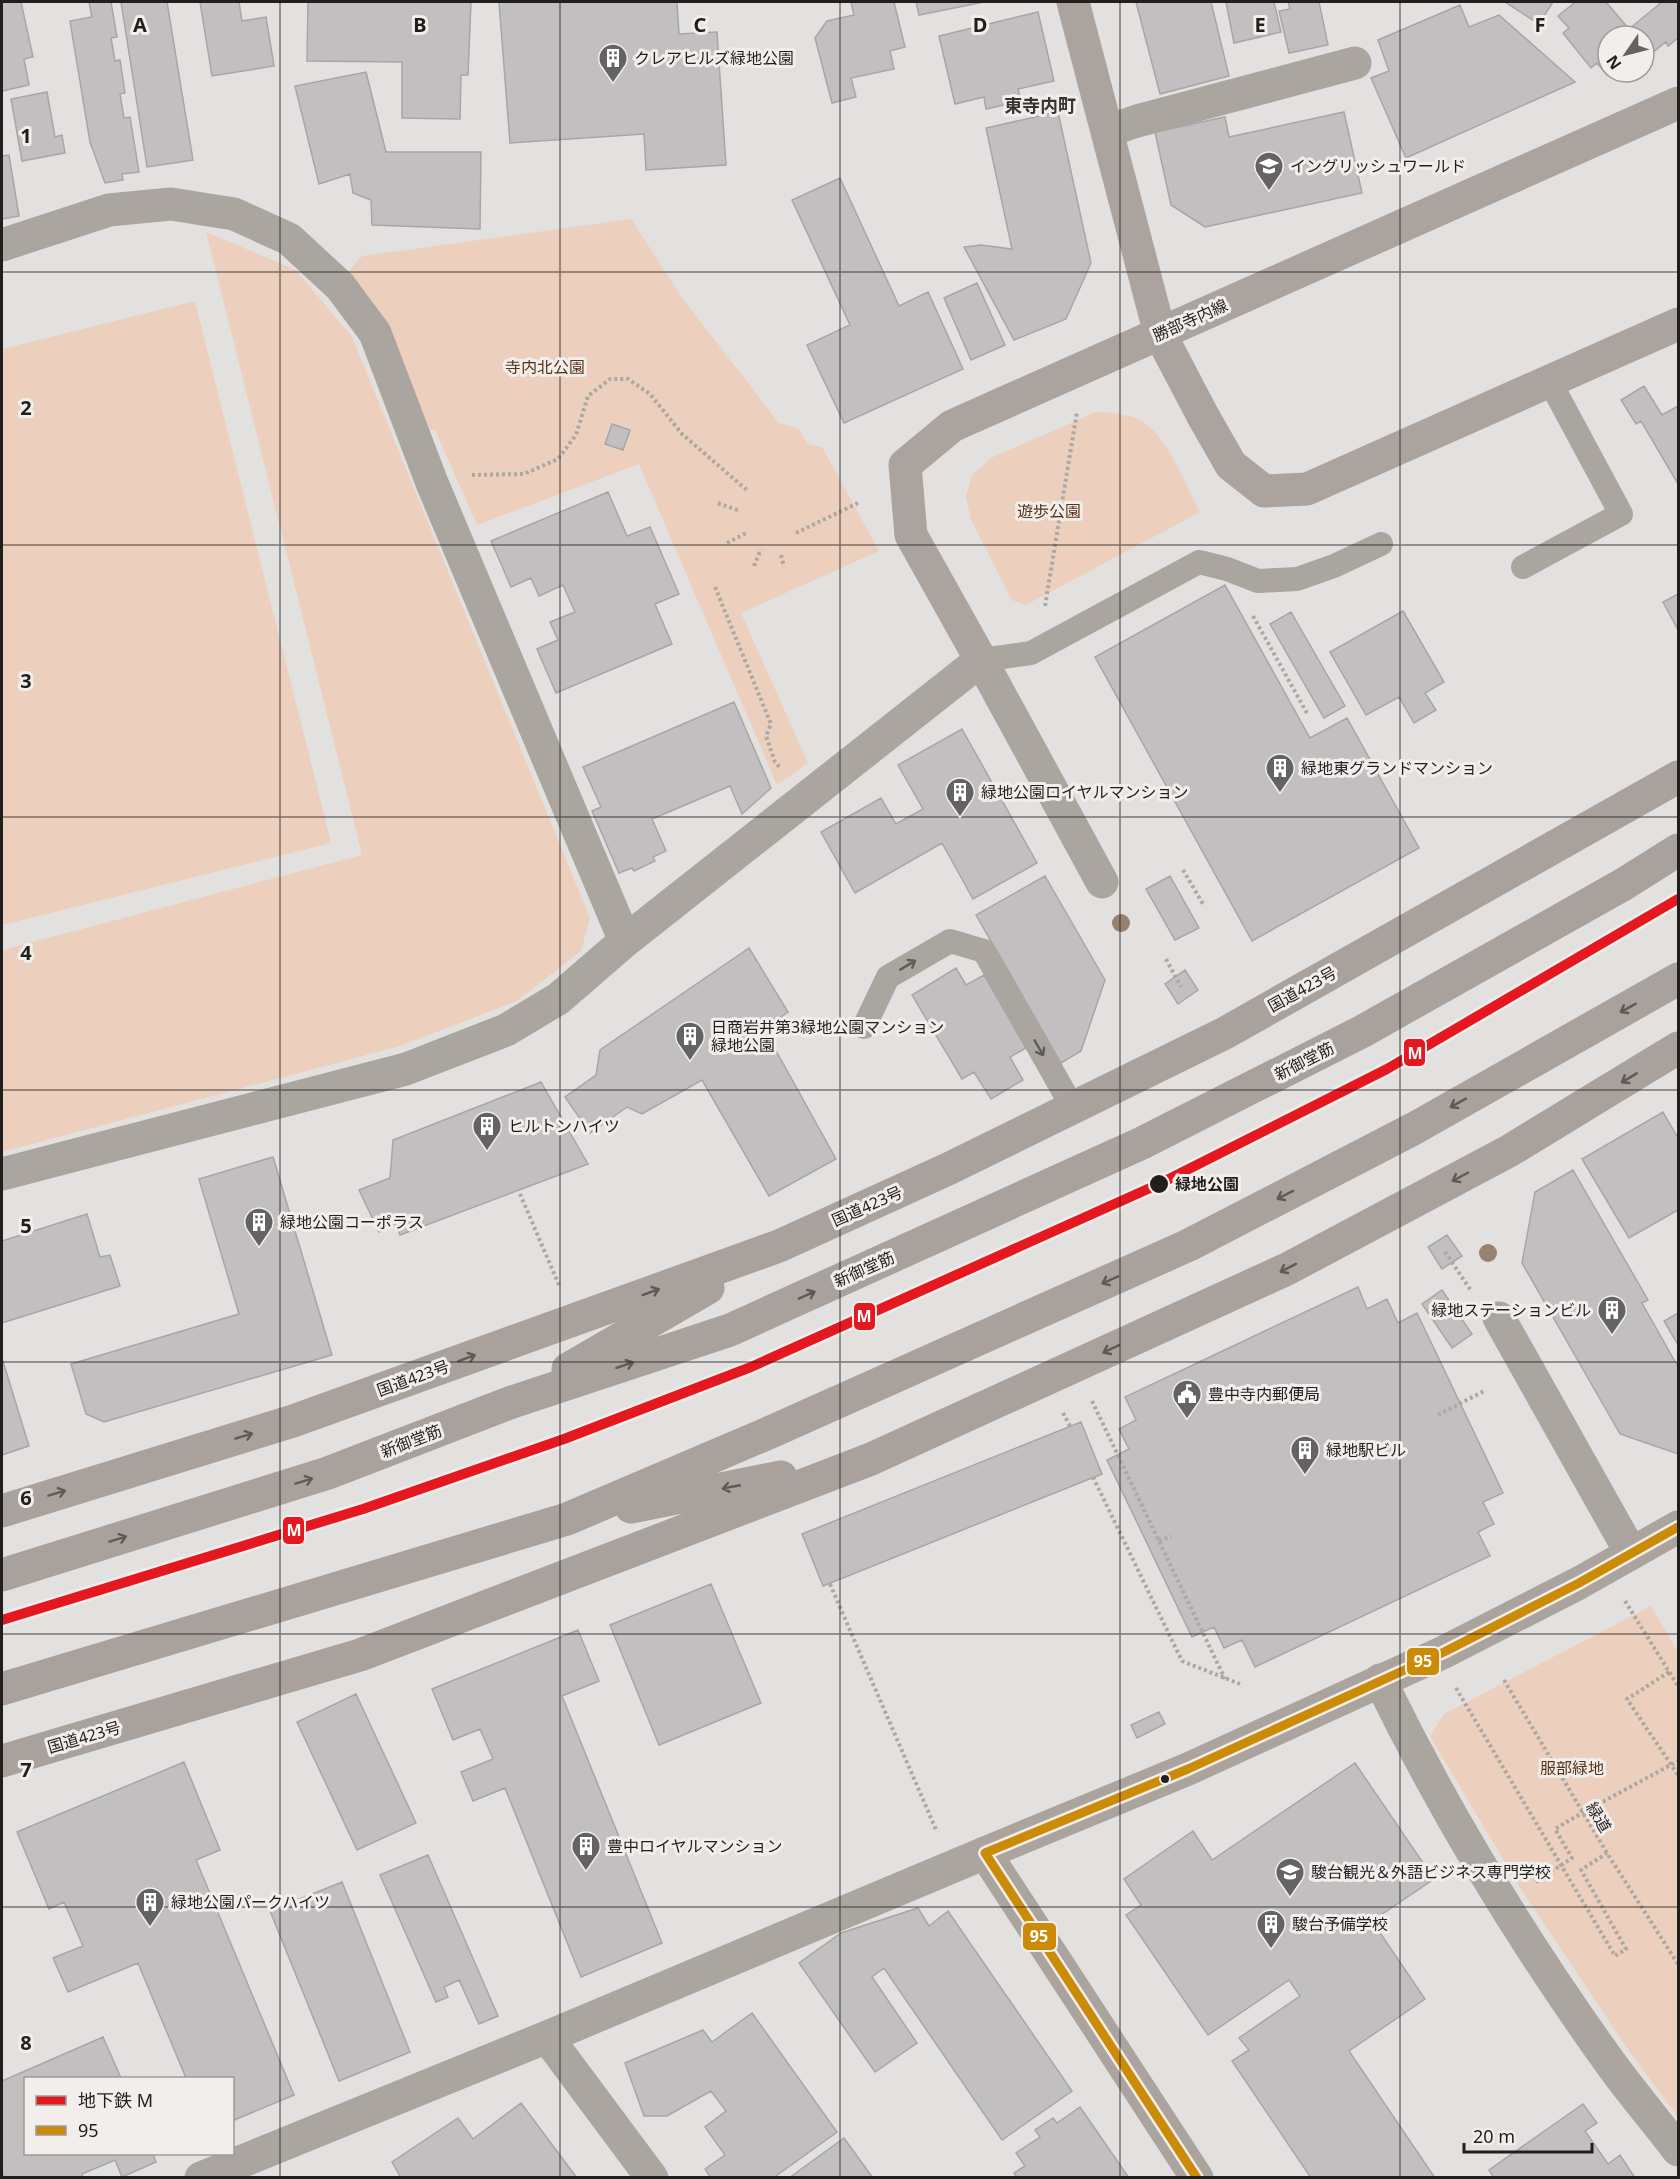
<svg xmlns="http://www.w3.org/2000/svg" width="1680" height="2179" font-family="'Noto Sans','Noto Sans JP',sans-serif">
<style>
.green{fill:#eccfbc}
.building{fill:#c1bfbf;stroke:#a8a6a5;stroke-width:1.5}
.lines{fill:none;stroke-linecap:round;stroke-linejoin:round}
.path{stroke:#aca8a4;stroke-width:4;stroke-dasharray:3 3;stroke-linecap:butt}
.lane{stroke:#aba59f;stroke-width:24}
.street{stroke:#aba59f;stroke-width:33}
.secondary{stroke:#aba39e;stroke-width:33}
.highway{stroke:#a8a19c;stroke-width:33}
.bus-1-casing{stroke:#f1eeec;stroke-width:14}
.bus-1{stroke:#cc8b06;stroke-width:9}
.metro-1-casing{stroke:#f1eeec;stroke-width:15}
.metro-1{stroke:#e5171f;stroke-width:10}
.tree{fill:#97816f}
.oneway{stroke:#5f5b58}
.oneway2{stroke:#5d5a57}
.grid{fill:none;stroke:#201f1e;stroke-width:1.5;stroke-opacity:0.55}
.stop-dot{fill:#201f1e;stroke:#f1eeec;stroke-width:2}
.labels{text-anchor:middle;stroke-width:6;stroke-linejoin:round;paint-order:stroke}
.poi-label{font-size:16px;fill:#201f1e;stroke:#f1eeec;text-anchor:start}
.street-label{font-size:16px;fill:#201f1e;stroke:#f1eeec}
.park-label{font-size:16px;fill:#593314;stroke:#f1eeec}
.stop-label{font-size:16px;font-weight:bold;fill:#201f1e;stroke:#f1eeec;text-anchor:start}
.neighbourhood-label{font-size:18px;font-weight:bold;fill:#373533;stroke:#f1eeec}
.grid-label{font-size:20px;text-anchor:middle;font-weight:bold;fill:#201f1e;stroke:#f1eeec;stroke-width:6;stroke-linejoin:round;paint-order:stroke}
.line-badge{stroke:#f1eeec;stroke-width:2}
.badge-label{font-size:16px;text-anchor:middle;font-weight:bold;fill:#fff}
</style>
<rect width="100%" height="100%" fill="#e3e1df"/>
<path class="green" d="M 631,219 L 683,299 L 779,423 L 798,428 L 808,444 L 822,447 L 879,551 L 741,613 L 808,763 L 777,785 L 639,464 L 477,525 L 435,430 L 426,429 L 344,277 L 362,256 Z
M 206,232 L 296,270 L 352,337 L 590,918 L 581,951 L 517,1001 L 400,1046 L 2,1152 L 2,950 L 362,855 Z
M 195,301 L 331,843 L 2,925 L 2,349 Z
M 1096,412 C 1111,413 1128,413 1142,421 C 1167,436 1186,486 1200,512 L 1026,605 L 1012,600 L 971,520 L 966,496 L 972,475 L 991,458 Z
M 1651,1606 L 1678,1652 L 1678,2117 L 1629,2051 L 1517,1883 L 1430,1736 L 1444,1714 Z"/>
<path class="building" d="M 2,2 L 21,2 L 33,57 L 24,59 L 29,85 L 2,91 Z
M 89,2 L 111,2 L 117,37 L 111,38 L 115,61 L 120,60 L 125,93 L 120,94 L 124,118 L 130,117 L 139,172 L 122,174 L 123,180 L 105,183 L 90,142 L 70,21 L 92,17 Z
M 121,2 L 167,2 L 193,160 L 147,167 Z
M 200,2 L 239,2 L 242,21 L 266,17 L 274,66 L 212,76 Z
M 308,2 L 471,2 L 468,75 L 461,75 L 460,119 L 402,118 L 402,62 L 307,61 Z
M 499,2 L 677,2 L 679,34 L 717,32 L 726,165 L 646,170 L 644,134 L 510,143 Z
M 851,2 L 894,2 L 905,47 L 890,51 L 894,69 L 851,78 L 856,97 L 832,103 L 815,38 L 827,21 L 854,15 Z
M 916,2 L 984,2 L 919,15 Z
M 1136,2 L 1211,2 L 1229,76 L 1160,94 Z
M 1226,2 L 1274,2 L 1281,32 L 1234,43 Z
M 1288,2 L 1319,2 L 1328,45 L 1289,53 L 1279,11 L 1290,9 Z
M 1505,2 L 1553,2 L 1539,24 Z
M 1573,2 L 1606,2 L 1629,29 L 1662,2 L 1678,2 L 1678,38 L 1668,46 L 1666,42 L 1648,56 L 1644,54 L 1644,36 L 1608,36 L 1608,72 L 1611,72 L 1607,75 L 1597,63 L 1591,68 L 1563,33 L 1569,28 L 1558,16 L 1574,3 Z
M 1460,5 L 1469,27 L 1499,15 L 1575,82 L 1406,158 L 1371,78 L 1389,71 L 1378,40 Z
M 1038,12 L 1054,81 L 1018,89 L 1021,101 L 986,109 L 984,97 L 955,104 L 939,36 Z
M 366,72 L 386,152 L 481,152 L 480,229 L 372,225 L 371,200 L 353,193 L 350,174 L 319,184 L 295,86 Z
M 47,92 L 55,137 L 62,135 L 65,153 L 22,161 L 11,99 Z
M 1058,112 L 1091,263 L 1066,319 L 1014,340 L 964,247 L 981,245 L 1012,249 L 986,128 Z
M 1344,112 L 1362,193 L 1205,227 L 1171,205 L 1155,132 L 1225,117 L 1229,137 Z
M 9,155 L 19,216 L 2,219 L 2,156 Z
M 840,178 L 899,306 L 928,292 L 963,369 L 844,423 L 807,345 L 850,325 L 792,200 Z
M 977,283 L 1005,345 L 971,360 L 944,298 Z
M 1644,386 L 1662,415 L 1678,406 L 1678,484 L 1641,421 L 1636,424 L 1621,400 Z
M 612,424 L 630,430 L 623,450 L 605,444 Z
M 608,492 L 627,536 L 650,527 L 679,594 L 655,604 L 672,644 L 556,693 L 537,649 L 558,640 L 550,622 L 575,612 L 563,585 L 539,596 L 531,578 L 511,587 L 491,541 Z
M 1225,585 L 1310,738 L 1347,718 L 1419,848 L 1252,941 L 1095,657 Z
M 1678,594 L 1678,630 L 1663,602 Z
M 1403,611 L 1444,682 L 1425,693 L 1436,710 L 1414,723 L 1399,697 L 1366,715 L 1330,652 Z
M 1291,612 L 1345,706 L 1324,718 L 1270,624 Z
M 734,702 L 771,788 L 742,814 L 730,786 L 652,819 L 666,851 L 653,857 L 655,861 L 634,871 L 632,868 L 619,873 L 592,811 L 601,807 L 583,767 Z
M 962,729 L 1037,863 L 973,899 L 942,843 L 855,893 L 821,832 L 881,798 L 896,824 L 923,809 L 898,765 Z
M 1045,876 L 1105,980 L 1081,1051 L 1061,1063 L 976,915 Z
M 1170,876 L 1199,928 L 1175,940 L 1146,889 Z
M 749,948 L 788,1012 L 764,1029 L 836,1159 L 769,1196 L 702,1080 L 642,1114 L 627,1107 L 590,1133 L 565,1097 L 596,1075 L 600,1050 Z
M 956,968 L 966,985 L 984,975 L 1026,1048 L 1010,1057 L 1023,1080 L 991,1099 L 974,1072 L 962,1079 L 912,995 Z
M 1185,970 L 1198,990 L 1178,1004 L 1165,984 Z
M 541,1082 L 588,1164 L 400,1235 L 396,1225 L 379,1232 L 359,1190 L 390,1178 L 393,1140 Z
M 1663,1112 L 1678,1138 L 1678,1210 L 1629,1238 L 1582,1159 Z
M 273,1157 L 332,1355 L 104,1422 L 86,1414 L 71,1364 L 239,1314 L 199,1179 Z
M 1573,1170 L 1648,1300 L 1642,1303 L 1678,1367 L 1678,1454 L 1620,1434 L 1522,1263 L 1535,1192 Z
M 87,1214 L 100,1257 L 110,1255 L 120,1286 L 2,1323 L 2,1241 Z
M 1447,1235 L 1462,1256 L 1442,1269 L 1428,1247 Z
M 1358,1287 L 1367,1309 L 1387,1299 L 1398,1323 L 1417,1313 L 1503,1493 L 1483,1502 L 1494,1524 L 1478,1532 L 1490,1556 L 1255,1667 L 1242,1640 L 1224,1648 L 1214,1627 L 1192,1637 L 1107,1460 L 1129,1449 L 1119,1429 L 1136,1420 L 1125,1397 Z
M 1442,1290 L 1472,1334 L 1452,1348 L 1422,1304 Z
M 1678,1313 L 1678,1345 L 1664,1321 Z
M 2,1358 L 29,1446 L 2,1455 Z
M 1081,1422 L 1102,1474 L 823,1586 L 802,1534 Z
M 711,1584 L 761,1703 L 659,1745 L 610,1625 Z
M 578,1630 L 599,1681 L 562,1696 L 662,1943 L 581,1977 L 505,1788 L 473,1801 L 461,1772 L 493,1759 L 480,1729 L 453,1740 L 432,1689 Z
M 356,1694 L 416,1823 L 357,1850 L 297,1722 Z
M 1159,1712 L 1165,1724 L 1137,1738 L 1131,1725 Z
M 184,1762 L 220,1850 L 196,1860 L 294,2095 L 232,2121 L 232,2078 L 186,2078 L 138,1963 L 68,1992 L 53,1958 L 83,1946 L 64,1902 L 49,1909 L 17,1832 Z
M 1355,1763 L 1434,1879 L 1372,1921 L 1425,1999 L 1349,2051 L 1435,2178 L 1311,2178 L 1232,2061 L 1249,2050 L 1239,2038 L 1300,1996 L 1289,1980 L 1208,2035 L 1126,1915 L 1141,1905 L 1124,1879 L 1193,1831 L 1212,1860 Z
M 428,1855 L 498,2016 L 479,2024 L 459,1980 L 444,1987 L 448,1997 L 436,2002 L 380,1875 Z
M 342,1882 L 410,2052 L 339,2081 L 270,1911 Z
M 918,1908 L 929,1926 L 948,1911 L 1072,2091 L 1002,2140 L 884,1968 L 872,1977 L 917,2043 L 875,2072 L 799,1963 L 841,1933 Z
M 752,2013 L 837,2132 L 773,2178 L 711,2178 L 705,2169 L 725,2155 L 705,2127 L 726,2111 L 711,2091 L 667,2116 L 644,2116 L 625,2063 L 703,2030 L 712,2042 Z
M 103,2037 L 121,2078 L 26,2078 L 26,2154 L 153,2154 L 156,2162 L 122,2177 L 115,2160 L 82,2174 L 83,2178 L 4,2178 L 2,2171 L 2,2081 Z
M 521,2103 L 577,2178 L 401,2178 L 392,2162 L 458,2118 L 473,2139 Z
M 1583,2104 L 1597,2123 L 1585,2131 L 1608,2164 L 1620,2155 L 1635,2178 L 1494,2178 L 1489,2170 Z
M 1080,2107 L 1129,2178 L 1017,2178 L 1014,2173 L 1025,2166 L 1016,2153 L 1040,2137 L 1035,2130 L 1053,2118 L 1057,2123 Z
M 844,2138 L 873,2178 L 789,2178 Z"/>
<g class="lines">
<path class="path" d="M 472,475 L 524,474 L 558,459 L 576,435 L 588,396 L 610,379 L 628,379 L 650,394 L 682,434 L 748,491
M 718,503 L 740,511
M 796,533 L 858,503
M 727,543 L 746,533
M 781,555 L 784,567
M 754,566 L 761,549
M 715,587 L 771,724 L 766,736 L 775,762 L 781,769
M 1045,606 L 1077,412
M 1253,616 L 1308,715
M 1183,870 L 1203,904
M 1166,959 L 1181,987
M 520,1194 L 559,1285
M 1445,1252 L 1472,1292
M 1092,1401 L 1225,1679
M 1063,1413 L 1070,1426
M 1438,1415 L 1486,1390
M 1093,1477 L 1182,1661 L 1240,1684
M 1159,1541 L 1171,1536
M 830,1584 L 937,1832
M 1625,1601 L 1678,1686
M 1669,1672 L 1627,1699 L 1678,1775
M 1504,1680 L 1607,1853 L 1678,1964
M 1456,1688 L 1615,1956 L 1626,1949 L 1581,1870 L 1607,1853
M 1536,1882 L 1572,1858 L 1555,1829 L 1582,1813 L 1678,1761"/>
<path class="lane" d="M 1523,567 L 1621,514 L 1549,380
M 981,660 L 1031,653 L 1199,562 L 1227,569 L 1258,581 L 1297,579 L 1334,566 L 1381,544
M 864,1027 L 888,977 L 950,941 L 984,951 L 1073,1108"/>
<path class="street" d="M 1108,131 L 1137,121 L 1355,63
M 2,245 L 109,210 L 171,204 L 234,214 L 289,239 L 340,286 L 375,333 L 432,483 L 625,941
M 2,1174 L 406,1069 L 506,1030 L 558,999 L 625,941 L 981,660 L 1102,882
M 1499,1318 L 1631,1553
M 1380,1680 C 1445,1814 1524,1943 1611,2064 C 1632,2093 1656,2121 1678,2150
M 547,2037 L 652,2178
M 201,2178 L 547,2037 L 985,1853"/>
<path class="secondary" d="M 1073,2 L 1160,334 L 1203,416 L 1231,465 L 1264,491 L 1307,489 L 1678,324
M 981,660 L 911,535 L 905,465 L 952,426 L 1678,103
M 1197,2178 L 985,1853 L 1188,1769 L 1444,1652 L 1579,1583 L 1678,1527"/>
<path class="highway" d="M 568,1369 L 708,1288
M 631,1507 L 781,1477
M 2,1511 L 293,1421 L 779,1246 L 948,1169 L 1225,1033 L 1678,777
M 2,1575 L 328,1473 L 512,1402 L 730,1330 L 1142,1143 L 1363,1031 L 1624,884 L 1678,850
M 2,1689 L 567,1519 L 773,1431 L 1189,1245 L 1415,1128 L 1678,979
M 2,1761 L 360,1655 L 871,1459 L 1287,1269 L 1509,1151 L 1678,1048"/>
<g class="bus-1-casing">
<path id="bus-1" d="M 1197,2178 L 985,1853 L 1188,1769 L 1444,1652 L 1579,1583 L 1678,1527"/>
</g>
<use href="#bus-1" class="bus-1"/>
<g class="metro-1-casing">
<path id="metro-1" d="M 2,1620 L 363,1509 L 564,1439 L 751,1367 L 1159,1184 L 1387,1069 L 1678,899"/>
</g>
<use href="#metro-1" class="metro-1"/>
</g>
<g class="tree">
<circle cx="1121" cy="923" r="9"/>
<circle cx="1488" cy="1253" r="9"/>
</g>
<defs><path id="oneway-shaft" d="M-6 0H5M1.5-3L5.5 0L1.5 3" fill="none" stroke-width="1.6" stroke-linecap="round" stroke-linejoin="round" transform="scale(1.5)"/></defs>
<g class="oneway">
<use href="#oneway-shaft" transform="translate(908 965) rotate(-31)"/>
<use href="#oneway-shaft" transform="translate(1039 1048) rotate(60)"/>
</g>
<g class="oneway2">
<use href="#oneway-shaft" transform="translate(1628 1008) rotate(151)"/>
<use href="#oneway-shaft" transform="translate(1629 1078) rotate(149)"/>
<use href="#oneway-shaft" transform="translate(1458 1103) rotate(151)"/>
<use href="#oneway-shaft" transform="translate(1460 1177) rotate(152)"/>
<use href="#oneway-shaft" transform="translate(1285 1195) rotate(153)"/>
<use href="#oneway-shaft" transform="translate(1288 1268) rotate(153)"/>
<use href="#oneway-shaft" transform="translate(1110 1280) rotate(156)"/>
<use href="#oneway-shaft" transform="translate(651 1292) rotate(-20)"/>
<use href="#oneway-shaft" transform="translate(807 1295) rotate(-24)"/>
<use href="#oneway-shaft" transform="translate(1111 1349) rotate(155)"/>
<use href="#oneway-shaft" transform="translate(467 1358) rotate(-20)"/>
<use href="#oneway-shaft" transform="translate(625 1365) rotate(-18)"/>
<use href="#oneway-shaft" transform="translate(244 1436) rotate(-17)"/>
<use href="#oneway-shaft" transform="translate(304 1481) rotate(-17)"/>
<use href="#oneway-shaft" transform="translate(731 1487) rotate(169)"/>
<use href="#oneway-shaft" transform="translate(57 1493) rotate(-17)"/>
<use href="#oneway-shaft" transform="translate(118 1539) rotate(-17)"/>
</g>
<path class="grid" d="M 280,2 L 280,2178M 560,2 L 560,2178M 840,2 L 840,2178M 1120,2 L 1120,2178M 1400,2 L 1400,2178M 2,272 L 1678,272M 2,545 L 1678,545M 2,817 L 1678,817M 2,1090 L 1678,1090M 2,1362 L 1678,1362M 2,1634 L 1678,1634M 2,1907 L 1678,1907"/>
<defs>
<g id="building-pin" transform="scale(1.5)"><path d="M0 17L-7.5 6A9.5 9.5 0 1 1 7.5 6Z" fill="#646362" stroke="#f1eeec"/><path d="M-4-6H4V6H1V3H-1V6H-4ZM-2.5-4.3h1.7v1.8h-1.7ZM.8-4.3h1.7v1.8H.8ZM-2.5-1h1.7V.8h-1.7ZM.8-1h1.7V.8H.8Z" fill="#fff"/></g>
<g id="school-pin" transform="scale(1.5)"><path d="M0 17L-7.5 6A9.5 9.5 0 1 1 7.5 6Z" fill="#646362" stroke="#f1eeec"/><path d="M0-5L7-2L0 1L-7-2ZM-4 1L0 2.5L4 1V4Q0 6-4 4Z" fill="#fff"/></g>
<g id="civic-pin" transform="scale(1.5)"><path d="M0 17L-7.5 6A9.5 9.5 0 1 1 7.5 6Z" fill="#646362" stroke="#f1eeec"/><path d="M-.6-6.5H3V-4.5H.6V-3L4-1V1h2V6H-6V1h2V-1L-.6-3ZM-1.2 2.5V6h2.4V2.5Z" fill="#fff"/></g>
<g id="university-pin" transform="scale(1.5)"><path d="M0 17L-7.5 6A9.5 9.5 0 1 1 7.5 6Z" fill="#646362" stroke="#f1eeec"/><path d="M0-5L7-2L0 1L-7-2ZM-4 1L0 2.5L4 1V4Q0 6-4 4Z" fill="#fff"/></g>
</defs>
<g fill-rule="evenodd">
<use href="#building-pin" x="613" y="58"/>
<use href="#school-pin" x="1269" y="166"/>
<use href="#building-pin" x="1280" y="768"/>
<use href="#building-pin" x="960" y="792"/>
<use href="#building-pin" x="690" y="1036"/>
<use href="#building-pin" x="487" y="1126"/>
<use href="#building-pin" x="259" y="1222"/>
<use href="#building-pin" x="1612" y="1310"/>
<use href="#civic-pin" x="1187" y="1394"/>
<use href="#building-pin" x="1305" y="1450"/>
<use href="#building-pin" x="586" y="1846"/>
<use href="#university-pin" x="1290" y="1872"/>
<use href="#building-pin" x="150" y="1902"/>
<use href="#building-pin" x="1271" y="1924"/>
</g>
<g class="stop-dot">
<circle cx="1159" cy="1184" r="10"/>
<circle cx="1165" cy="1779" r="5"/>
</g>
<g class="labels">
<g class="poi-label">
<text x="634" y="64">クレアヒルズ緑地公園</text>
<text x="1290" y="172">イングリッシュワールド</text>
<text x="1301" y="774">緑地東グランドマンション</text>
<text x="981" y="798">緑地公園ロイヤルマンション</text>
<text x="711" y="1033">日商岩井第3緑地公園マンション<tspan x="711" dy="18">緑地公園</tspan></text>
<text x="508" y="1132">ヒルトンハイツ</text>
<text x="280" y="1228">緑地公園コーポラス</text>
<text x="1591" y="1316" text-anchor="end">緑地ステーションビル</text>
<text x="1208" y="1400">豊中寺内郵便局</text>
<text x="1326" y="1456">緑地駅ビル</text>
<text x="607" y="1852">豊中ロイヤルマンション</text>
<text x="1311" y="1878">駿台観光＆外語ビジネス専門学校</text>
<text x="171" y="1908">緑地公園パークハイツ</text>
<text x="1292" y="1930">駿台予備学校</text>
</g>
<g class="street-label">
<text transform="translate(1190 320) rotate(-24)" y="6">勝部寺内線</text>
<text transform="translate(1302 989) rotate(-29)" y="6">国道423号</text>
<text transform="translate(1304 1061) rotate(-27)" y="6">新御堂筋</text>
<text transform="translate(867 1206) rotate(-24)" y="6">国道423号</text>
<text transform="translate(864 1269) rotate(-24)" y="6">新御堂筋</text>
<text transform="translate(413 1378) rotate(-20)" y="6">国道423号</text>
<text transform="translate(411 1441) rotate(-21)" y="6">新御堂筋</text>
<text transform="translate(84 1737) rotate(-16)" y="6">国道423号</text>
<text transform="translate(1599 1817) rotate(59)" y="6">緑道</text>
</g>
<g class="park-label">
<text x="545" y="373">寺内北公園</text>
<text x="1049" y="517">遊歩公園</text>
<text x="1572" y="1774">服部緑地</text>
</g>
<g class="stop-label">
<text x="1175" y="1190">緑地公園</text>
</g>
<g class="neighbourhood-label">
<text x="1040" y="112">東寺内町</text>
</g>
</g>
<g class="grid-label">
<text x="140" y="32">A</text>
<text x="420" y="32">B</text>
<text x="700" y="32">C</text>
<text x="980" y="32">D</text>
<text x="1260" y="32">E</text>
<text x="1540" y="32">F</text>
<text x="26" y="143">1</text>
<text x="26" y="415">2</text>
<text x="26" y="688">3</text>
<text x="26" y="960">4</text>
<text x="26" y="1233">5</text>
<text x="26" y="1505">6</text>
<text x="26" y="1777">7</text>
<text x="26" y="2050">8</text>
</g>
<g class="line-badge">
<rect x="1403" y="1038" width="23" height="29" rx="6" fill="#e5171f"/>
<rect x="853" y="1302" width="23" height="29" rx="6" fill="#e5171f"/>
<rect x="282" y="1516" width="23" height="29" rx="6" fill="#e5171f"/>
<rect x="1406" y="1647" width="34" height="29" rx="6" fill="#cc8b06"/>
<rect x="1022" y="1922" width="35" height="29" rx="6" fill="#cc8b06"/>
</g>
<g class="badge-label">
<text x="1415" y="1059">M</text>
<text x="864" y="1322">M</text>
<text x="294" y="1536">M</text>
<text x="1423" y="1667">95</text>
<text x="1039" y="1942">95</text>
</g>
<rect width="1680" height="2179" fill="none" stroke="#201f1e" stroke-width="6"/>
<rect x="24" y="2077" width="210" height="78" fill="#f1eeec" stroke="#9d9b9a" stroke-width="1.5"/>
<rect x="36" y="2096" width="30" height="9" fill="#e5171f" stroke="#9d9b9a" stroke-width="1.5"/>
<text x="78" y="2107" font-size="18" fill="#201f1e">地下鉄 M</text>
<rect x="36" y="2126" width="30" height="9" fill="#cc8b06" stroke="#9d9b9a" stroke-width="1.5"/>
<text x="78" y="2137" font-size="18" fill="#201f1e">95</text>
<g transform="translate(1626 54) rotate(235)"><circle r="28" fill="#f1eeec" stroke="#9d9b9a" stroke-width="1.5"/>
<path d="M0-4.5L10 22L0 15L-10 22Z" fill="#646362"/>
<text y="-9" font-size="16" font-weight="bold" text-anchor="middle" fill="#201f1e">N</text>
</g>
<path d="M1464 2143v9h128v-9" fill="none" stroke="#201f1e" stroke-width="3"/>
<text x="1473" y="2143" font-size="18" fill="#201f1e" stroke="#f1eeec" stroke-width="4.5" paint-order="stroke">20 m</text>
</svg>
